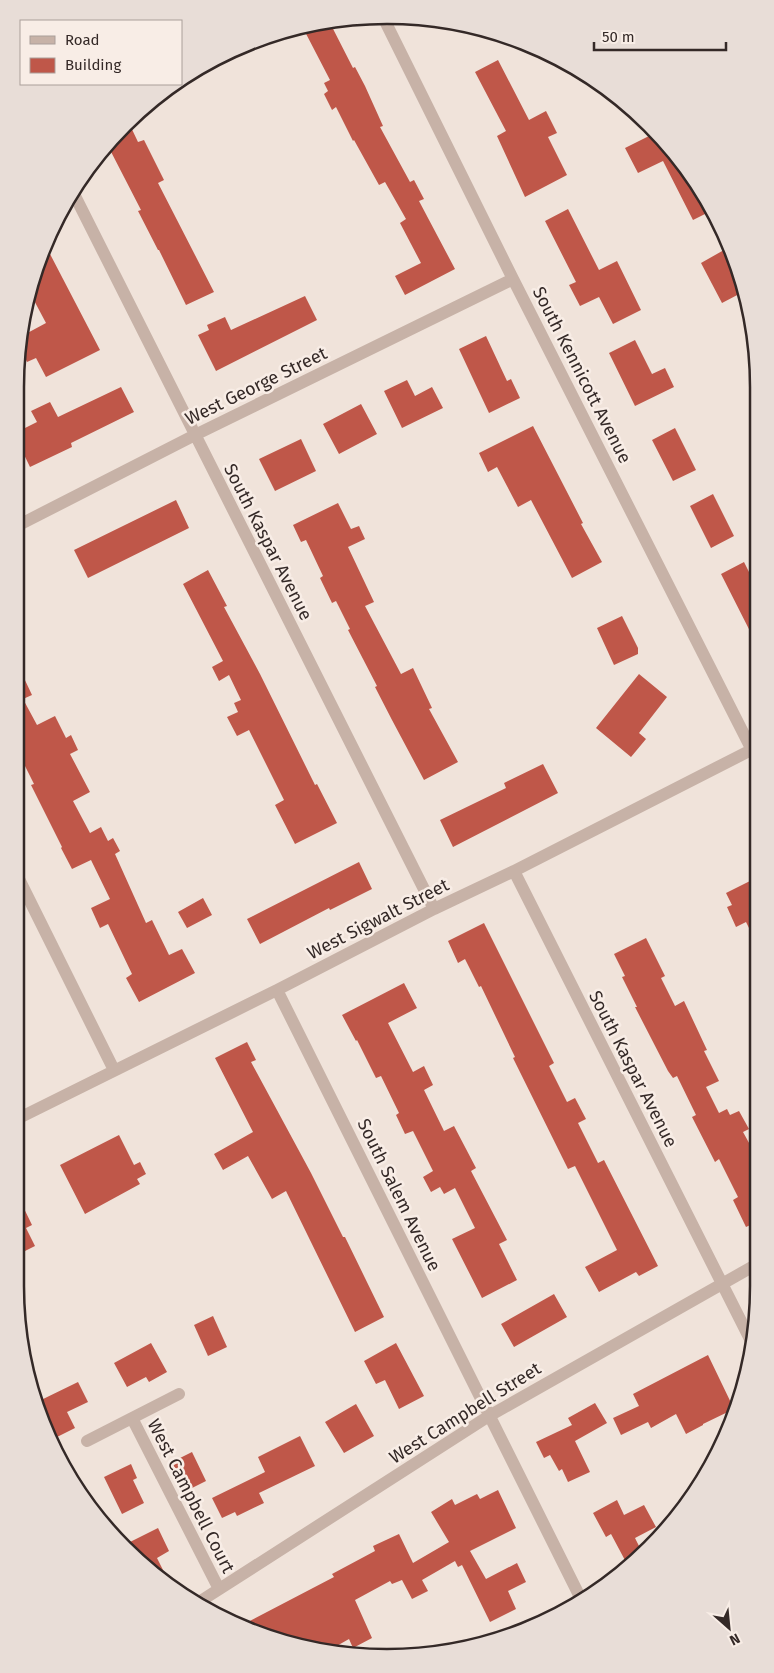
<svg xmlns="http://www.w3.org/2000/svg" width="774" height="1673" font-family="'Fira Sans',sans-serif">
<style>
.building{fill:#bf5749}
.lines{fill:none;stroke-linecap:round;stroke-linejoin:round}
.minor{stroke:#c7b2a7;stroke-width:12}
.labels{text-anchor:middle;stroke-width:5;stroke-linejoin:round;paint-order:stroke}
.street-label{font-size:18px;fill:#342927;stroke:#f8ede6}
.rim{fill:none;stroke:#342927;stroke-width:2.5}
</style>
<rect width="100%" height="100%" fill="#f0e3da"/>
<path class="building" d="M 329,21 L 353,68 L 355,67 L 365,86 L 383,126 L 380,127 L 410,182 L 414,180 L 424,199 L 419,201 L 455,269 L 405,295 L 395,276 L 421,263 L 400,223 L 406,219 L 385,182 L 379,185 L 354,140 L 353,141 L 336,107 L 332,110 L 324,94 L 328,91 L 324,83 L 330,80 L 302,26 L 314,22 Z
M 498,60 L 529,120 L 546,111 L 557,133 L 548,137 L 567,175 L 525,197 L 497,136 L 506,131 L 475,72 Z
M 128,121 L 138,142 L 144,140 L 164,180 L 158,183 L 214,292 L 186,305 L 159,250 L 158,250 L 138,211 L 141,210 L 107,144 Z
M 650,129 L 682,160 L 711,211 L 693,220 L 663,161 L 638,173 L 625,148 L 651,135 L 648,130 Z
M 568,209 L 599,270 L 617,261 L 641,310 L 613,324 L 599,297 L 580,306 L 569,285 L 576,282 L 545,221 Z
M 731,246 L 738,271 L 733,274 L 743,292 L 722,303 L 701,263 Z
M 50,254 L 100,350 L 46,377 L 36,358 L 27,362 L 19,346 L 20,337 L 46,323 L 29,291 L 38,261 Z
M 305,296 L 317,320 L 216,371 L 198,335 L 209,330 L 207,325 L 225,317 L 231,330 Z
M 486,336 L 507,381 L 511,379 L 520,398 L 489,413 L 459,349 Z
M 635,340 L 652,374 L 665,368 L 674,387 L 635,406 L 609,353 Z
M 407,380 L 415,396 L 432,387 L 443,408 L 402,428 L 384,391 Z
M 121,387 L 134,412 L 71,443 L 72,447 L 30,467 L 15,436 L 15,433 L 37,422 L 31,411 L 50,402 L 58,417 Z
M 361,404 L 377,434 L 339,454 L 323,424 Z
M 533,426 L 583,523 L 581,524 L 602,562 L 572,578 L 531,500 L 518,507 L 497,467 L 488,472 L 479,453 Z
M 675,428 L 696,470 L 673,481 L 652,440 Z
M 301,439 L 316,471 L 275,491 L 259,459 Z
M 713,494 L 734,536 L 711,548 L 690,506 Z
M 176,500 L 189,528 L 88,578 L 74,550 Z
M 338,503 L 351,529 L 359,526 L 365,539 L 348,547 L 374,602 L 365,606 L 401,674 L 413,668 L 432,708 L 429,709 L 458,762 L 424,780 L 392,720 L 375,687 L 377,686 L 348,630 L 350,629 L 336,601 L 332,603 L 320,578 L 323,576 L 306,540 L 301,542 L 293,525 Z
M 744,562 L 757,588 L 757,645 L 721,574 Z
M 208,570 L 227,606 L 224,607 L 260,674 L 315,785 L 317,784 L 337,823 L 295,844 L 275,805 L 284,800 L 249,730 L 237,736 L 227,717 L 238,712 L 234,703 L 241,700 L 229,675 L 219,681 L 212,667 L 223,661 L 183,584 Z
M 622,616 L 638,648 L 638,654 L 614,665 L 597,628 Z
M 15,659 L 32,695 L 23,699 L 37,725 L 55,716 L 66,738 L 71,735 L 78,750 L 70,754 L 90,792 L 73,801 L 90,833 L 101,827 L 108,841 L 113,838 L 120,851 L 115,854 L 146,923 L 152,920 L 169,955 L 182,949 L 195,973 L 139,1002 L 126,978 L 132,974 L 108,924 L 100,928 L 91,908 L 110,899 L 91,860 L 72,869 L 61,848 L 62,847 L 31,785 L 34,784 L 21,758 L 15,761 Z
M 639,674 L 667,697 L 639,733 L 646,739 L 631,757 L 596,728 Z
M 543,764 L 558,793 L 453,847 L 440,820 L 506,788 L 504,783 Z
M 359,862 L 372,889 L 330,910 L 329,908 L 260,944 L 247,919 Z
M 758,877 L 758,946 L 746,922 L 736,927 L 727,907 L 732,905 L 726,893 Z
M 203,898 L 212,915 L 187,928 L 178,912 Z
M 484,923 L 554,1063 L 549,1066 L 567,1102 L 575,1098 L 586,1119 L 578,1123 L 598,1163 L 604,1160 L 658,1266 L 639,1276 L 636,1272 L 599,1292 L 585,1267 L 617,1250 L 575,1166 L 568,1169 L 513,1058 L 515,1057 L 481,986 L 479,987 L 465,959 L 458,963 L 448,941 Z
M 646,938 L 665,976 L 661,978 L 675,1006 L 684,1001 L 707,1050 L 704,1051 L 719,1081 L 706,1087 L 719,1113 L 727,1109 L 730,1115 L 739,1111 L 749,1129 L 743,1132 L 759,1161 L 759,1221 L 746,1227 L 733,1200 L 738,1197 L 719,1159 L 715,1162 L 692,1117 L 696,1115 L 677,1076 L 673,1078 L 668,1071 L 635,1007 L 637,1007 L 622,977 L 625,976 L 614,954 Z
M 404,983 L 417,1008 L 388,1023 L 413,1072 L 424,1066 L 433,1085 L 424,1090 L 444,1131 L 454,1126 L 476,1168 L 471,1171 L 507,1240 L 499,1244 L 517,1280 L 482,1298 L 452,1239 L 475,1228 L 455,1188 L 444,1194 L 440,1187 L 431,1192 L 423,1177 L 433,1171 L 413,1131 L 405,1134 L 396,1115 L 399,1113 L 381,1076 L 376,1078 L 357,1040 L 356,1041 L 342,1015 Z
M 247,1042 L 256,1060 L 251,1062 L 311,1173 L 343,1237 L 345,1237 L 384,1317 L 355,1332 L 286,1191 L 272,1199 L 248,1156 L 223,1170 L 214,1154 L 253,1132 L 215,1058 Z
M 119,1135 L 134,1165 L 140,1162 L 146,1174 L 137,1179 L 140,1184 L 85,1214 L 60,1165 Z
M 15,1190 L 32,1225 L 26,1228 L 35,1246 L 15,1256 Z
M 554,1294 L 567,1317 L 514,1347 L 501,1324 Z
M 213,1316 L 227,1347 L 208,1356 L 194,1325 Z
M 151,1343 L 167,1372 L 149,1382 L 146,1377 L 127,1387 L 114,1363 Z
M 396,1343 L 424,1396 L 399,1409 L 385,1380 L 376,1384 L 364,1361 Z
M 708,1355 L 734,1409 L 703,1424 L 703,1425 L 686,1434 L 676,1414 L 651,1428 L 648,1422 L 621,1435 L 613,1418 L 639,1406 L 633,1394 Z
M 78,1382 L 88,1402 L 67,1412 L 75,1428 L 57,1437 L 39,1401 Z
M 595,1403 L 607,1423 L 575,1441 L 590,1472 L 568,1482 L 562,1469 L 559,1471 L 550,1455 L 544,1458 L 536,1442 L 572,1425 L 568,1418 Z
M 356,1404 L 374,1436 L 344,1453 L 325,1422 Z
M 300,1436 L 315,1466 L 259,1493 L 264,1503 L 237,1516 L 235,1512 L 222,1518 L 212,1498 L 265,1472 L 258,1457 Z
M 192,1452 L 206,1481 L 186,1491 L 172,1462 Z
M 131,1464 L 137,1478 L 133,1480 L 144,1503 L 122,1514 L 104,1477 Z
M 498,1490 L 516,1528 L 470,1551 L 486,1579 L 517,1563 L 526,1582 L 508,1591 L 516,1609 L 490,1622 L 462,1565 L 458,1567 L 455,1561 L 422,1580 L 428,1591 L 412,1599 L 402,1580 L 392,1584 L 390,1581 L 355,1600 L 372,1638 L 353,1648 L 349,1639 L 326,1652 L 315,1651 L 244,1624 L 334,1577 L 332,1574 L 375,1551 L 373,1546 L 399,1534 L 413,1563 L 449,1542 L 431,1512 L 452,1499 L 455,1505 L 477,1494 L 480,1499 Z
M 617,1500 L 624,1515 L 644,1505 L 656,1527 L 635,1538 L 642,1552 L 627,1564 L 611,1534 L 606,1537 L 593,1513 Z
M 158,1528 L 169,1551 L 157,1558 L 169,1582 L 124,1545 Z"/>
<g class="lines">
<path class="minor" d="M 382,15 L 513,279 L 757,760
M 72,190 L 434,909
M 15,527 L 195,435 L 513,279
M 15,871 L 114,1070
M 514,871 L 753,1345
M 277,990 L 582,1601
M 15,1120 L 277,990 L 434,909 L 514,871 L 757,747
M 132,1418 L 219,1589
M 87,1441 L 179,1394
M 196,1604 L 489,1416 L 759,1263"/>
</g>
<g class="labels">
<g class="street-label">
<text transform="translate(582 375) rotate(63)" y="6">South Kennicott Avenue</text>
<text transform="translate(256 386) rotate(-26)" y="6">West George Street</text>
<text transform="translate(268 542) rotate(63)" y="6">South Kaspar Avenue</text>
<text transform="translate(378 919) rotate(-27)" y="6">West Sigwalt Street</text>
<text transform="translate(633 1069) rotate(63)" y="6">South Kaspar Avenue</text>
<text transform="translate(399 1195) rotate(64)" y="6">South Salem Avenue</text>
<text transform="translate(465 1413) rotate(-32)" y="6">West Campbell Street</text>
<text transform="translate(191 1496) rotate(63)" y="6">West Campbell Court</text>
</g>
</g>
<path d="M0 0H774V1673H0ZM387 24H387A363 363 0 0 1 750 387V1286A363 363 0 0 1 387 1649H387A363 363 0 0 1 24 1286V387A363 363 0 0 1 387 24Z" fill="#e8ddd7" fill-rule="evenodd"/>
<path class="rim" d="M387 24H387A363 363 0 0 1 750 387V1286A363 363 0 0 1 387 1649H387A363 363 0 0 1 24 1286V387A363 363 0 0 1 387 24Z"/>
<rect x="20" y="20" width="162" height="65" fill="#f8ede6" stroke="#aa9f9a"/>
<rect x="30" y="36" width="25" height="8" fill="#c7b2a7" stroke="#aa9f9a"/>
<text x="65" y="45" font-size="15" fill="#342927">Road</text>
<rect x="30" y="58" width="25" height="15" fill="#bf5749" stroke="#aa9f9a"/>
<text x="65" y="70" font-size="15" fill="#342927">Building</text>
<g transform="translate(729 1628) rotate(153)" stroke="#f8ede6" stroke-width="4" paint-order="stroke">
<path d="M0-4L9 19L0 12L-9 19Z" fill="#342927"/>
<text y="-8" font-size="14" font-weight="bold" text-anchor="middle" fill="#342927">N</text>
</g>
<path d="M594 42v8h132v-8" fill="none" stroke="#342927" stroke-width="2.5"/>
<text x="602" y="42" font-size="15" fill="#342927" stroke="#f8ede6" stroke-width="4" paint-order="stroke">50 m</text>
</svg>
